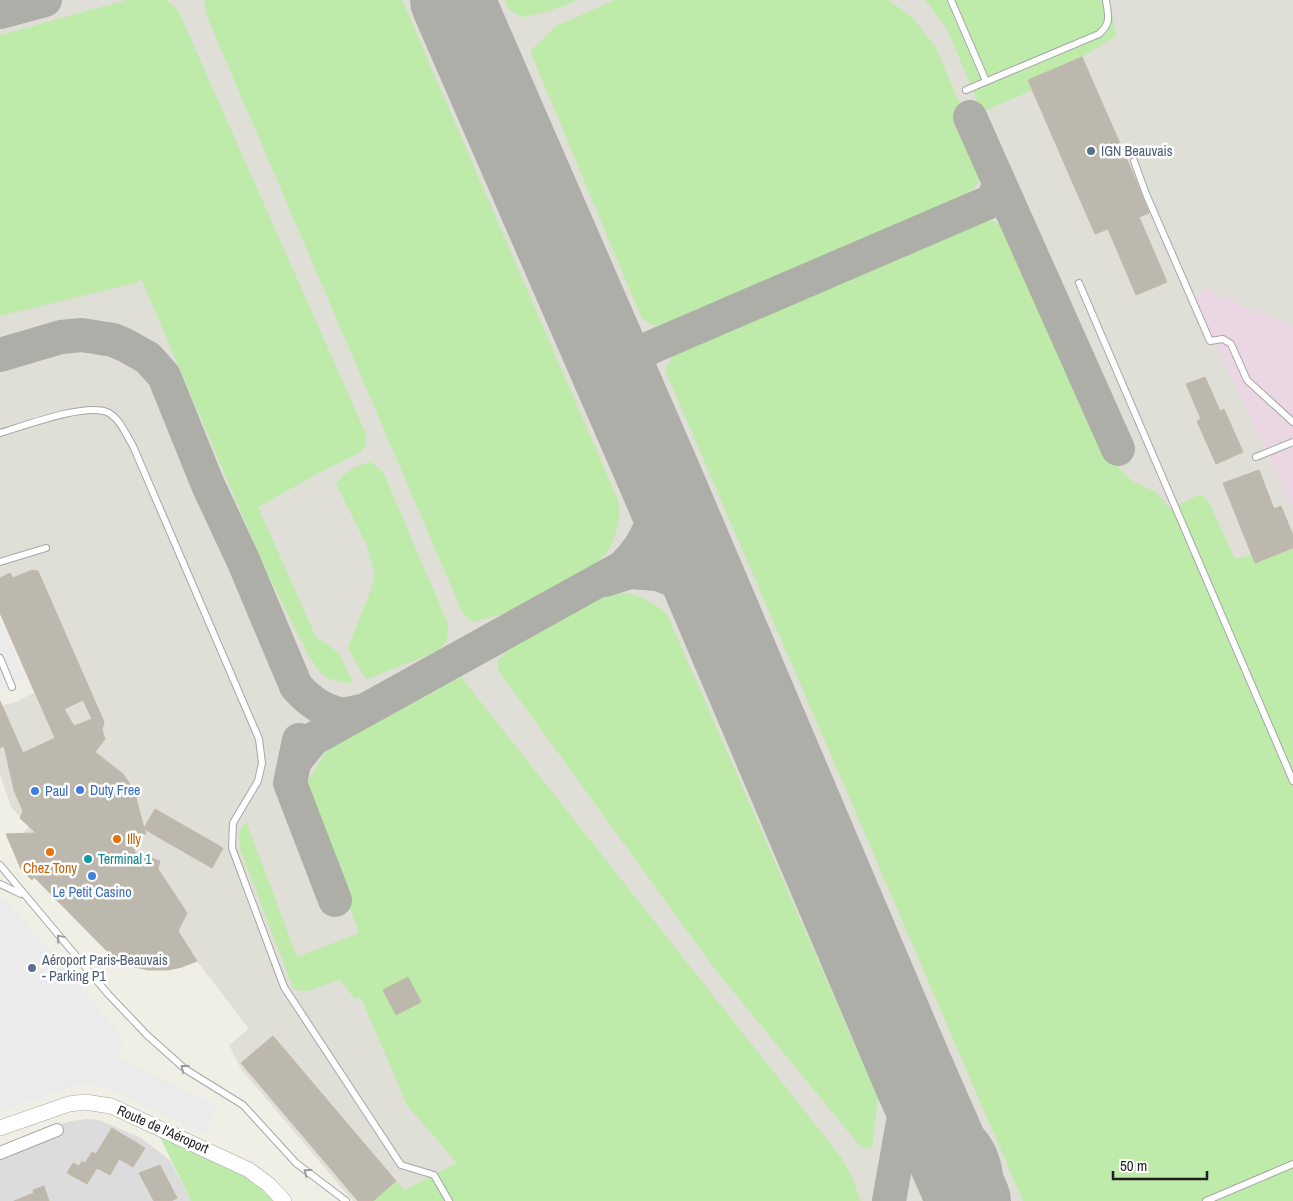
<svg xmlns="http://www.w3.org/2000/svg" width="1293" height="1201" font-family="'Archivo Narrow',sans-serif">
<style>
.residential{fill:#dddcdc}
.industrial{fill:#ead7e3}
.airport{fill:#dfded7}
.grass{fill:#beebaa}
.parking{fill:#ebebeb}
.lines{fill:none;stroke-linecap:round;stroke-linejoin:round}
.taxiway{stroke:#aeaea9;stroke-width:34}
.runway{stroke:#aeaea9;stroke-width:84}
.building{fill:#bdb8ae;stroke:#c2b8a7;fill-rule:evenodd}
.service-casing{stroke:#a6a6a6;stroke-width:8}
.minor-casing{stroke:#a6a6a6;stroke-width:14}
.tertiary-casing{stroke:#a6a6a6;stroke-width:16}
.service{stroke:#fff;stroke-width:6}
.minor{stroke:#fff;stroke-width:12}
.tertiary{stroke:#fff;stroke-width:15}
.oneway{stroke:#9a9a9a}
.service-dot{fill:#5c6f8a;stroke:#fff;stroke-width:2}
.shop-dot{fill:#3f7fe0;stroke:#fff;stroke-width:2}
.food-dot{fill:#e8710a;stroke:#fff;stroke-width:2}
.culture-dot{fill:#0f9aa8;stroke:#fff;stroke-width:2}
.labels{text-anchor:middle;stroke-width:5;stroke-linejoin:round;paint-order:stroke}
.service-label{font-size:14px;fill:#4e5e75;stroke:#fff;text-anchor:start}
.shop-label{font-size:14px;fill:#366cbe;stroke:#fff;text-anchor:start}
.food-label{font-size:14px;fill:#c56008;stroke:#fff;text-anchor:start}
.culture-label{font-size:14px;fill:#0d838f;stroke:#fff;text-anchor:start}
.street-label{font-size:14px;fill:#1f1f1f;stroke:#fff}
</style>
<rect width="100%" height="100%" fill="#f0efe5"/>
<path class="residential" d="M 87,1119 L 99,1120 L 141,1138 L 170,1160 L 191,1201 L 0,1201 L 0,1146 L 71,1121 Z"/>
<path class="industrial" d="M 1206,289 L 1293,327 L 1293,508 L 1193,297 Z"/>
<path class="airport" d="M 0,0 L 1293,0 L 1293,327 L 1206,289 L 1193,297 L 1293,508 L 1293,1201 L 353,1201 L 241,1069 L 229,1045 L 249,1029 L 197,961 L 168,970 L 136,968 L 118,960 L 104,949 L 34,877 L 32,880 L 21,869 L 8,839 L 8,834 L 23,833 L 29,827 L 11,807 L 0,774 L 0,706 L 15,702 L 34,693 L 0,613 Z"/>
<path class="grass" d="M 127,0 L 166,0 L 178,10 L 366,434 L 365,447 L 359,453 L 324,470 L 258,507 L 316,637 L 339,653 L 353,683 L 341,682 L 327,678 L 319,671 L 309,656 L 264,566 L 141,278 L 139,282 L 0,316 L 0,35 Z
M 204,0 L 402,0 L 617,498 L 620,511 L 616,534 L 607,553 L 591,567 L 501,615 L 472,622 L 463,614 L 207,17 Z
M 505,0 L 578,0 L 550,11 L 523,17 L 509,10 Z
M 615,0 L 888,0 L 912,17 L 935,46 L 959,102 L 962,121 L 984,173 L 970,194 L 945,210 L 692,321 C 668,328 666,333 642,319 L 530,51 L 556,26 Z
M 925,0 L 1110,0 L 1116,36 L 1082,57 L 1028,80 L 1032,90 L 982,112 L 947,29 Z
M 978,220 L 992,221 L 1007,228 L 1040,293 L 1121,471 L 1132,481 L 1156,492 L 1170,509 L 1201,494 L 1210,504 L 1235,559 L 1252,555 L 1255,563 L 1293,549 L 1293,1201 L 1023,1201 L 665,370 L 672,357 L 689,343 L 948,230 Z
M 370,462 L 378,467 L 384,474 L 448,624 L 447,641 L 436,652 L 367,679 L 362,673 L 348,647 L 371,589 L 375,574 L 367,546 L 336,484 C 347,470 353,467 370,462 Z
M 626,593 C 642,596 654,603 667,614 L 878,1098 L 872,1147 L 867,1149 L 860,1146 L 714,968 L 498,670 L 498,661 L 509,647 L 608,595 Z
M 461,677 L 841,1157 L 851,1175 L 861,1201 L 373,1201 L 396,1181 L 405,1190 L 457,1163 L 407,1105 L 361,998 L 355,999 L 340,980 L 307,991 L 294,990 L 240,849 L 239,832 L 246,821 L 297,957 L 359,933 L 305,786 L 328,749 Z
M 159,1135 L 245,1177 L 256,1184 L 273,1201 L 191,1201 Z"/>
<path class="parking" d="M 0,620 L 25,678 L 0,691 Z
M 0,897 L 4,897 L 124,1039 L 116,1057 L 218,1106 L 204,1134 L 103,1087 L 76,1085 L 0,1112 Z"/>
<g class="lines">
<path class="taxiway" d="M 0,12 L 45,0
M 970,117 L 1118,449
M 602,342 C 614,350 623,355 638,353 L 994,200 L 999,182
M 0,355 L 61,337 L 82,335 L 113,340 L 125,345 L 148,358 L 164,376 L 208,485 L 243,560 L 296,686 C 307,699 321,710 339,714 C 346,715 355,712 362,711
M 619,385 C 624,372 627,362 638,353
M 605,580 L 630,572 L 657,574 L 682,583 L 701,597 L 720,617
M 299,740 L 290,783 L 335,900
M 295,761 L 313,739 L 623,567 C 652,539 655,516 660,478
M 936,1123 C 942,1125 949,1127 955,1129 C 982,1141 991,1175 984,1201
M 889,1201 L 912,1071"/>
<path class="runway" d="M 452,0 L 660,478 L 912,1071 L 969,1201"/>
</g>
<path class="building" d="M 1082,57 L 1132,171 L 1149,213 L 1139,217 L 1167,282 L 1136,295 L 1108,229 L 1095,234 L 1028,80 Z
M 1205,377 L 1220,411 L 1224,409 L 1243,452 L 1216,464 L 1197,421 L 1201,419 L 1186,384 Z
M 1259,470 L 1274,509 L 1281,506 L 1293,535 L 1293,548 L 1255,563 L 1223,483 Z
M 32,570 L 38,571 L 104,722 L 102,730 L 105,739 L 95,752 L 123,774 L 134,790 L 144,828 L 155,809 L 223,848 L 212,868 L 144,829 L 146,834 L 136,833 L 134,852 L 160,861 L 158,869 L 187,913 L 178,931 L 197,961 L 182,967 L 168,970 L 148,970 L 127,965 L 111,955 L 34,877 L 32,880 L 21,869 L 6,834 L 36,833 L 20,818 L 23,811 L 14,790 L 4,746 L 0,748 L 0,701 L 23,753 L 55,738 L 0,613 L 0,578 L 10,573 L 13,578 ZM 83,700 L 92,719 L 74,726 L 64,709 Z
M 408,977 L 421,1002 L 396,1015 L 383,990 Z
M 273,1036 L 396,1181 L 373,1201 L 358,1201 L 241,1063 Z
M 112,1128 L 145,1148 L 133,1167 L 119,1159 L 110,1175 L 97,1168 L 87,1184 L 67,1173 L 73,1163 L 79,1166 L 82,1161 L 85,1163 L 92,1152 L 96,1154 Z
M 160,1165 L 177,1198 L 171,1201 L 154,1201 L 139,1173 Z
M 44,1186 L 49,1201 L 14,1201 L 34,1193 L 33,1190 Z"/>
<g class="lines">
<g class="service-casing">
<path id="service" d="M 951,0 L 986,81
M 966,90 L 1099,34 C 1112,22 1108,16 1106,0
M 1134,161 L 1146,194 L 1210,341 L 1223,339 L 1231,344 L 1247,380 L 1293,422
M 1079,283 L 1293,781
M 0,433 C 24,426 84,403 107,412 C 120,418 126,435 133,446 L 259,739 L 262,763 L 258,781 L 233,823 L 232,848 L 284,987 L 401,1165 L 434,1175 L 449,1201
M 1256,457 L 1293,442
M 0,562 L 46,548
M 0,658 L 12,687
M 0,865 L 108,994 L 147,1035 L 185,1069 L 243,1105 L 296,1163 L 346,1201
M 0,884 L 21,894
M 1206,1201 L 1293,1164"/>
</g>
<g class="minor-casing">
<path id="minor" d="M 0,1153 L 57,1130"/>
</g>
<g class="tertiary-casing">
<path id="tertiary" d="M 0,1128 L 69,1104 L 85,1102 L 111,1106 L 249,1170 L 269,1185 L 284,1201"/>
</g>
<use href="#service" class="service"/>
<use href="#minor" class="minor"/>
<use href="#tertiary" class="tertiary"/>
</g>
<defs><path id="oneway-chevron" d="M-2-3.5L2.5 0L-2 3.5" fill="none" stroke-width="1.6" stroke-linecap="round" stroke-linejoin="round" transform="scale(1.25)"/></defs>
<g class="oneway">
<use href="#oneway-chevron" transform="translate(60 938) rotate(-130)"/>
<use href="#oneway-chevron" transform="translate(184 1068) rotate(-142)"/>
<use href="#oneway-chevron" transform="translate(307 1172) rotate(-144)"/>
</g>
<g class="service-dot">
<circle cx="1091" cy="151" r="5"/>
<circle cx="32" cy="968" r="5"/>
</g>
<g class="shop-dot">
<circle cx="80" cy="790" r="5"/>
<circle cx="35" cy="791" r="5"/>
<circle cx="92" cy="876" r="5"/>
</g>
<g class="food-dot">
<circle cx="117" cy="839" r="5"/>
<circle cx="50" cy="852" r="5"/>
</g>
<circle class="culture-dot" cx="88" cy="859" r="5"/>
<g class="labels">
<g class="service-label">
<text x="1101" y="156">IGN Beauvais</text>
<text x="42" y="965">Aéroport Paris-Beauvais<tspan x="42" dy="16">- Parking P1</tspan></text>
</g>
<g class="shop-label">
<text x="90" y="795">Duty Free</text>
<text x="45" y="796">Paul</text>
<text x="92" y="897" text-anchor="middle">Le Petit Casino</text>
</g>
<g class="food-label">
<text x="127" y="844">Illy</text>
<text x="50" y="873" text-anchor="middle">Chez Tony</text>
</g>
<g class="culture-label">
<text x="98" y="864">Terminal 1</text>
</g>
<g class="street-label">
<text transform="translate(163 1129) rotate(24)" y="5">Route de l'Aéroport</text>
</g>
</g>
<path d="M1113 1171v8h94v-8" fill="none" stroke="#1f1f1f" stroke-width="2.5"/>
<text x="1120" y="1171" font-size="15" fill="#1f1f1f" stroke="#ffffff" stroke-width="4" paint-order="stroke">50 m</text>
</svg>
